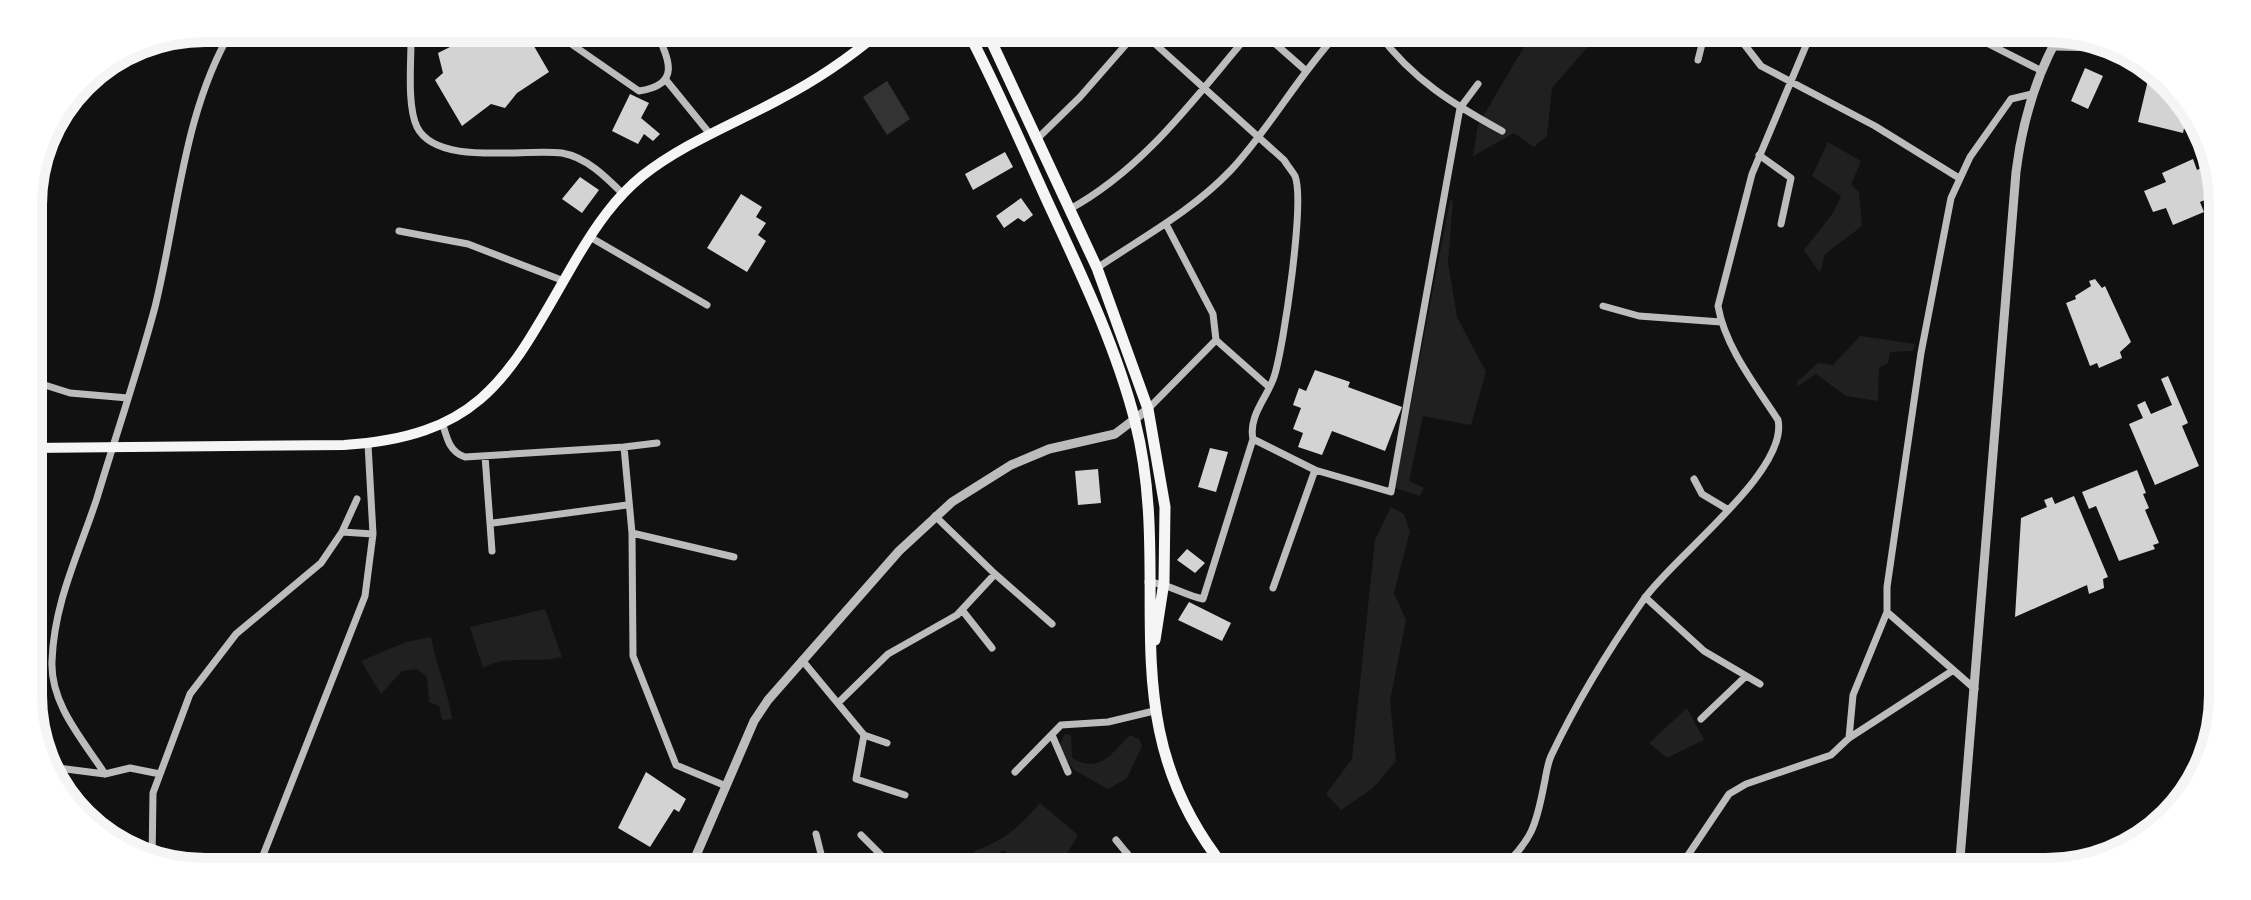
<svg xmlns="http://www.w3.org/2000/svg" width="2251" height="900" font-family="'DM Sans',sans-serif">
<style>
.green{fill:#202020}
.water{fill:#333}
.building{fill:#d3d3d3}
.lines{fill:none;stroke-linecap:round;stroke-linejoin:round}
.minor{stroke:#bcbcbc;stroke-width:7}
.tertiary{stroke:#bcbcbc;stroke-width:9}
.secondary{stroke:#f5f5f5;stroke-width:10}
.trunk{stroke:#f5f5f5;stroke-width:11}
.rim{fill:none;stroke:#f5f5f5;stroke-width:10}
</style>
<rect width="100%" height="100%" fill="#111"/>
<path class="green" d="M 1531,35 L 1592,35 L 1586,49 L 1552,88 L 1547,136 L 1534,147 L 1514,133 L 1473,156 L 1478,125 Z
M 1828,142 L 1861,161 L 1851,185 L 1859,192 L 1862,226 L 1825,254 L 1820,273 L 1804,250 L 1833,213 L 1841,196 L 1812,176 Z
M 1450,200 L 1453,201 L 1448,262 L 1457,317 L 1486,372 L 1471,425 L 1423,416 L 1409,481 L 1424,488 L 1420,496 L 1395,488 Z
M 1860,336 L 1915,344 L 1913,351 L 1890,352 L 1888,363 L 1879,368 L 1878,401 L 1846,396 L 1816,374 L 1798,386 L 1797,382 L 1818,363 L 1833,365 Z
M 1391,507 L 1404,514 L 1410,531 L 1394,593 L 1406,620 L 1390,701 L 1396,761 L 1373,788 L 1341,810 L 1326,794 L 1352,759 L 1375,540 Z
M 545,609 L 562,657 C 535,664 507,654 483,668 L 470,627 Z
M 431,637 C 436,666 448,690 452,719 L 442,720 L 439,706 L 429,702 L 427,677 L 417,669 L 402,671 L 381,694 L 361,661 L 406,642 Z
M 1687,708 L 1704,740 L 1667,758 L 1649,743 Z
M 1065,734 L 1071,735 L 1072,758 C 1100,774 1111,754 1130,735 L 1139,739 L 1142,746 L 1127,778 L 1108,789 L 1074,770 L 1058,749 Z
M 1040,803 L 1078,835 L 1059,867 L 1020,867 L 1004,850 L 975,866 L 974,851 C 1002,842 1021,826 1040,803 Z"/>
<path class="water" d="M 887,81 L 910,119 L 887,135 L 863,97 Z"/>
<path class="building" d="M 486,29 L 512,30 L 521,47 L 531,41 L 549,72 L 517,93 L 505,108 L 491,104 L 462,126 L 435,80 L 443,73 L 438,53 Z
M 2085,68 L 2103,76 L 2088,109 L 2071,101 Z
M 2149,76 L 2162,80 L 2186,97 L 2189,105 L 2183,133 L 2138,122 Z
M 630,94 L 649,103 L 641,118 L 660,134 L 653,141 L 644,134 L 638,144 L 612,131 Z
M 1005,152 L 1013,167 L 973,190 L 965,174 Z
M 2193,159 L 2197,170 L 2203,167 L 2206,174 L 2216,169 L 2221,193 L 2200,202 L 2204,212 L 2173,225 L 2166,208 L 2153,212 L 2144,191 L 2166,182 L 2162,173 Z
M 580,177 L 599,190 L 582,213 L 562,199 Z
M 741,194 L 762,207 L 756,217 L 766,223 L 758,235 L 766,241 L 747,272 L 707,248 Z
M 1021,198 L 1033,215 L 1024,222 L 1018,218 L 1004,228 L 996,216 Z
M 2095,279 L 2102,288 L 2105,286 L 2131,342 L 2120,352 L 2122,358 L 2099,368 L 2097,363 L 2090,366 L 2066,303 L 2076,299 L 2075,296 L 2091,286 L 2089,281 Z
M 1315,370 L 1350,382 L 1348,387 L 1402,407 L 1385,451 L 1332,431 L 1322,455 L 1298,447 L 1303,433 L 1293,429 L 1301,408 L 1293,405 L 1299,388 L 1306,391 Z
M 2168,376 L 2188,423 L 2182,426 L 2199,466 L 2155,485 L 2129,424 L 2143,418 L 2137,405 L 2145,401 L 2151,414 L 2172,405 L 2161,379 Z
M 1210,448 L 1228,452 L 1216,492 L 1198,487 Z
M 1098,469 L 1101,503 L 1078,505 L 1075,471 Z
M 2137,470 L 2146,493 L 2143,494 L 2149,508 L 2145,510 L 2159,543 L 2153,545 L 2155,549 L 2119,561 L 2096,506 L 2089,509 L 2082,492 Z
M 2074,496 L 2108,577 L 2103,579 L 2104,588 L 2089,594 L 2087,585 L 2015,617 L 2021,518 L 2047,507 L 2044,500 L 2052,497 L 2055,504 Z
M 1187,549 L 1205,563 L 1195,573 L 1177,560 Z
M 1189,602 L 1231,623 L 1222,641 L 1178,620 Z
M 646,772 L 686,799 L 679,812 L 674,809 L 650,847 L 618,828 Z"/>
<g class="lines">
<path class="minor" d="M 411,29 C 412,55 406,104 417,127 C 437,167 525,148 562,153 C 586,157 606,177 623,194
M 561,30 L 567,41 L 639,91 C 682,85 669,59 655,30
M 1143,33 L 1284,160 C 1287,165 1292,171 1295,176 C 1305,201 1284,346 1274,377 C 1267,398 1248,416 1253,439 L 1203,599 C 1183,595 1168,583 1148,582
M 1263,33 L 1304,69
M 1379,34 C 1413,80 1453,104 1502,131
M 1975,37 L 2040,70
M 1744,44 L 1761,66 L 1875,126 L 1959,178
M 2053,47 L 2103,48 L 2125,53
M 1698,60 L 1704,36
M 666,80 L 710,134
M 1037,139 L 1080,97 L 1136,33
M 1759,155 L 1791,178 L 1781,224
M 1070,209 C 1145,168 1195,97 1250,33
M 1166,224 L 1213,314 L 1216,340 L 1269,387
M 399,231 L 468,244 L 564,281
M 590,237 L 707,305
M 1097,268 C 1143,237 1192,211 1231,170 C 1270,128 1298,76 1337,34
M 1603,306 L 1639,316 L 1721,322
M 29,380 L 70,393 L 128,398
M 1148,409 L 1216,340
M 443,425 C 447,439 450,452 465,457 L 624,447 L 632,533 L 633,656 L 676,765 L 726,786
M 1253,439 L 1315,470 L 1273,588
M 624,447 L 657,443
M 485,456 L 492,551
M 1315,470 L 1391,492 L 1460,108 L 1478,84
M 1694,479 L 1702,494 L 1727,509
M 493,523 L 627,505
M 342,532 L 373,534
M 632,533 L 734,557
M 995,574 L 1052,624
M 1645,597 L 1704,651 L 1760,684
M 962,610 L 992,648
M 802,660 L 864,735 L 856,779 L 905,795
M 1975,689 L 1887,612 L 1887,587 L 1921,353 L 1951,198 L 1970,157 L 2011,99 L 2032,94
M 838,703 L 888,654 L 957,615 L 995,574 L 935,516
M 1701,719 L 1745,677
M 864,735 L 887,743
M 1052,735 L 1068,772
M 1849,738 L 1853,695 L 1887,612
M 50,767 L 105,774 L 130,768 L 160,774
M 1015,772 L 1061,725 L 1108,722 L 1154,711
M 105,774 C 83,740 50,704 52,661 C 54,602 79,553 97,498 C 116,435 138,371 155,307 C 178,214 183,111 233,28
M 816,834 L 824,866
M 861,835 L 884,858 L 880,866
M 1116,840 L 1138,867
M 884,858 L 922,857
M 152,862 L 153,793 L 190,694 L 236,634 L 321,563 L 342,532 L 357,499
M 260,863 L 365,596 L 373,534 L 368,444
M 1110,867 L 1127,853
M 1194,867 L 1213,853
M 1501,869 C 1532,840 1536,826 1544,785 C 1546,776 1547,765 1551,756 C 1577,701 1609,649 1644,599 C 1675,555 1789,471 1778,420 C 1756,386 1725,347 1718,306 L 1752,174 L 1810,36
M 1678,870 L 1729,794 L 1746,784 L 1831,755 L 1849,738 L 1952,671"/>
<path class="tertiary" d="M 692,865 L 754,721 L 768,700 L 899,551 L 952,502 L 1011,465 L 1049,449 L 1115,434 L 1148,409
M 1959,871 L 2016,172 C 2022,124 2034,80 2058,37"/>
<path class="secondary" d="M 30,448 L 344,445 C 490,436 512,368 578,256 C 596,226 615,198 642,176 C 684,143 734,124 780,99 C 817,80 849,58 881,31"/>
<path class="trunk" d="M 968,32 C 998,89 1023,148 1050,207 C 1082,276 1116,347 1135,421 C 1176,584 1106,720 1225,868
M 987,32 L 1097,268 L 1148,409 L 1165,507 L 1164,582 L 1155,640"/>
</g>
<path d="M0 0H2251V900H0ZM205 42H2046A163 163 0 0 1 2209 205V695A163 163 0 0 1 2046 858H205A163 163 0 0 1 42 695V205A163 163 0 0 1 205 42Z" fill="#fff" fill-rule="evenodd"/>
<path class="rim" d="M205 42H2046A163 163 0 0 1 2209 205V695A163 163 0 0 1 2046 858H205A163 163 0 0 1 42 695V205A163 163 0 0 1 205 42Z"/>
</svg>
